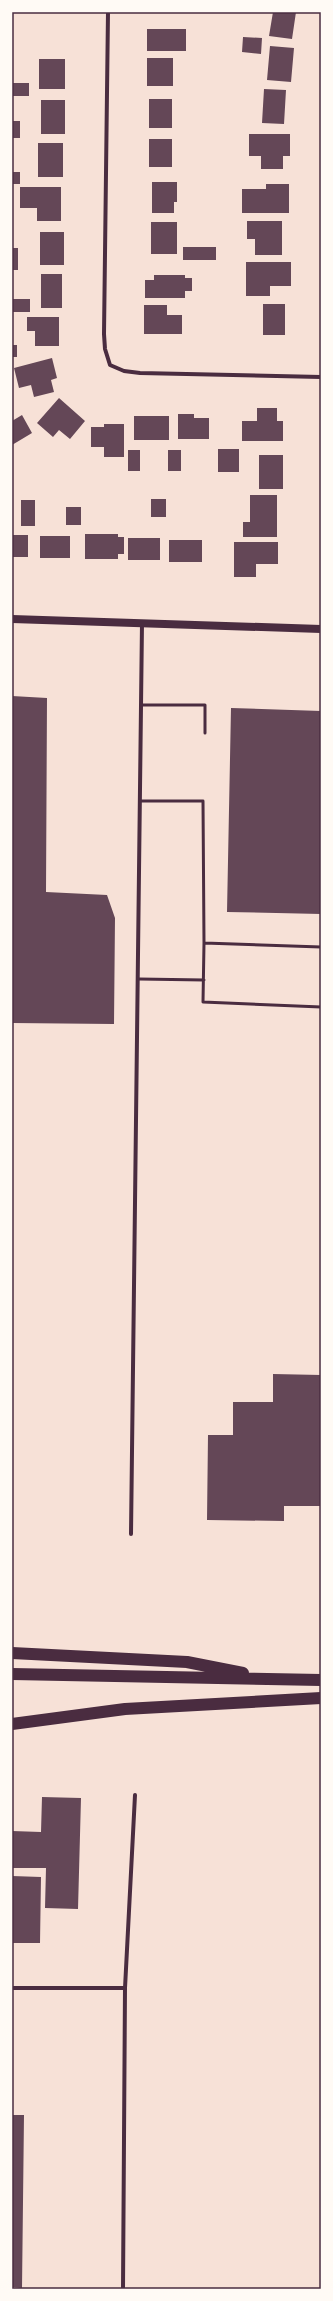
<svg xmlns="http://www.w3.org/2000/svg" width="333" height="2301" font-family="'Nunito Sans',sans-serif">
<style>
.building{fill:#644757}
.lines{fill:none;stroke-linecap:round;stroke-linejoin:round}
.service{stroke:#4a2c40;stroke-width:3}
.minor{stroke:#4a2c40;stroke-width:4}
.secondary{stroke:#4a2c40;stroke-width:8}
.motorway{stroke:#4a2c40;stroke-width:12}
.neatline{fill:none;stroke:#4a2c40;stroke-width:1.5}
</style>
<rect width="100%" height="100%" fill="#f7e1d7"/>
<path class="building" d="M 273,12 L 296,12 L 292,39 L 269,36 Z
M 147,29 L 186,29 L 186,51 L 147,51 Z
M 243,37 L 262,38 L 261,54 L 242,52 Z
M 270,46 L 294,48 L 291,82 L 267,80 Z
M 147,58 L 173,58 L 173,86 L 147,86 Z
M 39,59 L 65,59 L 65,89 L 39,89 Z
M 12,83 L 29,83 L 29,96 L 12,96 Z
M 264,89 L 286,90 L 284,124 L 262,123 Z
M 149,99 L 172,99 L 172,128 L 149,128 Z
M 41,100 L 65,100 L 65,134 L 41,134 Z
M 12,121 L 20,121 L 20,138 L 12,138 Z
M 249,134 L 290,134 L 290,156 L 283,156 L 283,169 L 261,169 L 261,156 L 249,156 Z
M 149,139 L 172,139 L 172,167 L 149,167 Z
M 38,143 L 63,143 L 63,177 L 38,177 Z
M 12,172 L 20,172 L 20,184 L 12,184 Z
M 152,182 L 177,182 L 177,202 L 174,202 L 174,213 L 152,213 Z
M 266,184 L 289,184 L 289,213 L 242,213 L 242,189 L 266,189 Z
M 20,187 L 61,187 L 61,221 L 37,221 L 37,208 L 20,208 Z
M 247,221 L 282,221 L 282,255 L 255,255 L 255,239 L 247,239 Z
M 151,222 L 177,222 L 177,254 L 151,254 Z
M 40,232 L 64,232 L 64,265 L 40,265 Z
M 183,247 L 216,247 L 216,260 L 183,260 Z
M 12,248 L 18,248 L 18,270 L 12,270 Z
M 246,262 L 291,262 L 291,286 L 270,286 L 270,296 L 246,296 Z
M 41,274 L 62,274 L 62,308 L 41,308 Z
M 154,275 L 185,275 L 185,278 L 192,278 L 192,291 L 185,291 L 185,298 L 145,298 L 145,280 L 154,280 Z
M 12,299 L 30,299 L 30,312 L 12,312 Z
M 263,304 L 285,304 L 285,335 L 263,335 Z
M 144,305 L 167,305 L 167,315 L 182,315 L 182,334 L 144,334 Z
M 27,317 L 59,317 L 59,346 L 35,346 L 35,331 L 27,331 Z
M 12,345 L 17,345 L 17,357 L 12,357 Z
M 52,358 L 57,378 L 51,380 L 54,392 L 34,397 L 31,385 L 19,388 L 14,368 Z
M 59,398 L 85,421 L 70,439 L 59,430 L 53,437 L 37,423 Z
M 257,408 L 277,408 L 277,421 L 283,421 L 283,441 L 242,441 L 242,421 L 257,421 Z
M 178,414 L 194,414 L 194,418 L 209,418 L 209,439 L 178,439 Z
M 22,415 L 32,433 L 12,445 L 12,421 Z
M 134,416 L 169,416 L 169,440 L 134,440 Z
M 104,424 L 124,424 L 124,457 L 104,457 L 104,447 L 91,447 L 91,427 L 104,427 Z
M 218,449 L 239,449 L 239,472 L 218,472 Z
M 128,450 L 140,450 L 140,471 L 128,471 Z
M 168,450 L 181,450 L 181,471 L 168,471 Z
M 259,455 L 283,455 L 283,489 L 259,489 Z
M 250,495 L 277,495 L 277,537 L 243,537 L 243,522 L 250,522 Z
M 151,499 L 166,499 L 166,517 L 151,517 Z
M 21,500 L 35,500 L 35,526 L 21,526 Z
M 66,507 L 81,507 L 81,525 L 66,525 Z
M 85,534 L 118,534 L 118,537 L 124,537 L 124,554 L 118,554 L 118,559 L 85,559 Z
M 12,535 L 28,535 L 28,557 L 12,557 Z
M 40,536 L 70,536 L 70,558 L 40,558 Z
M 128,538 L 160,538 L 160,560 L 128,560 Z
M 169,540 L 202,540 L 202,562 L 169,562 Z
M 234,542 L 278,542 L 278,564 L 256,564 L 256,577 L 234,577 Z
M 12,696 L 47,698 L 46,892 L 107,895 L 115,918 L 114,1024 L 12,1023 Z
M 231,708 L 321,711 L 321,914 L 227,912 Z
M 273,1374 L 321,1375 L 320,1506 L 284,1506 L 284,1521 L 207,1520 L 208,1435 L 233,1435 L 233,1402 L 273,1402 Z
M 42,1797 L 81,1798 L 78,1909 L 45,1908 L 46,1868 L 12,1868 L 12,1831 L 41,1832 Z
M 12,1876 L 41,1877 L 40,1943 L 12,1943 Z
M 12,2115 L 24,2115 L 22,2288 L 12,2287 Z"/>
<g class="lines">
<path class="service" d="M 141,705 L 205,705 L 205,733
M 140,801 L 203,801 L 204,943 L 321,947
M 204,943 L 203,1002 L 321,1007
M 139,979 L 204,980"/>
<path class="minor" d="M 108,12 L 104,334 L 105,349 L 110,365 L 124,371 L 140,373 L 321,377
M 131,1534 L 142,623
M 12,1988 L 125,1988
M 123,2289 L 125,1988 L 135,1795"/>
<path class="secondary" d="M 12,619 L 321,629"/>
<path class="motorway" d="M 12,1653 L 187,1662 L 243,1673
M 12,1674 L 321,1680
M 12,1724 L 125,1709 L 321,1698"/>
</g>
<rect width="333" height="2301" fill="none" stroke="#fffaf5" stroke-width="26"/>
<rect x="13" y="13" width="307" height="2275" class="neatline"/>
</svg>
